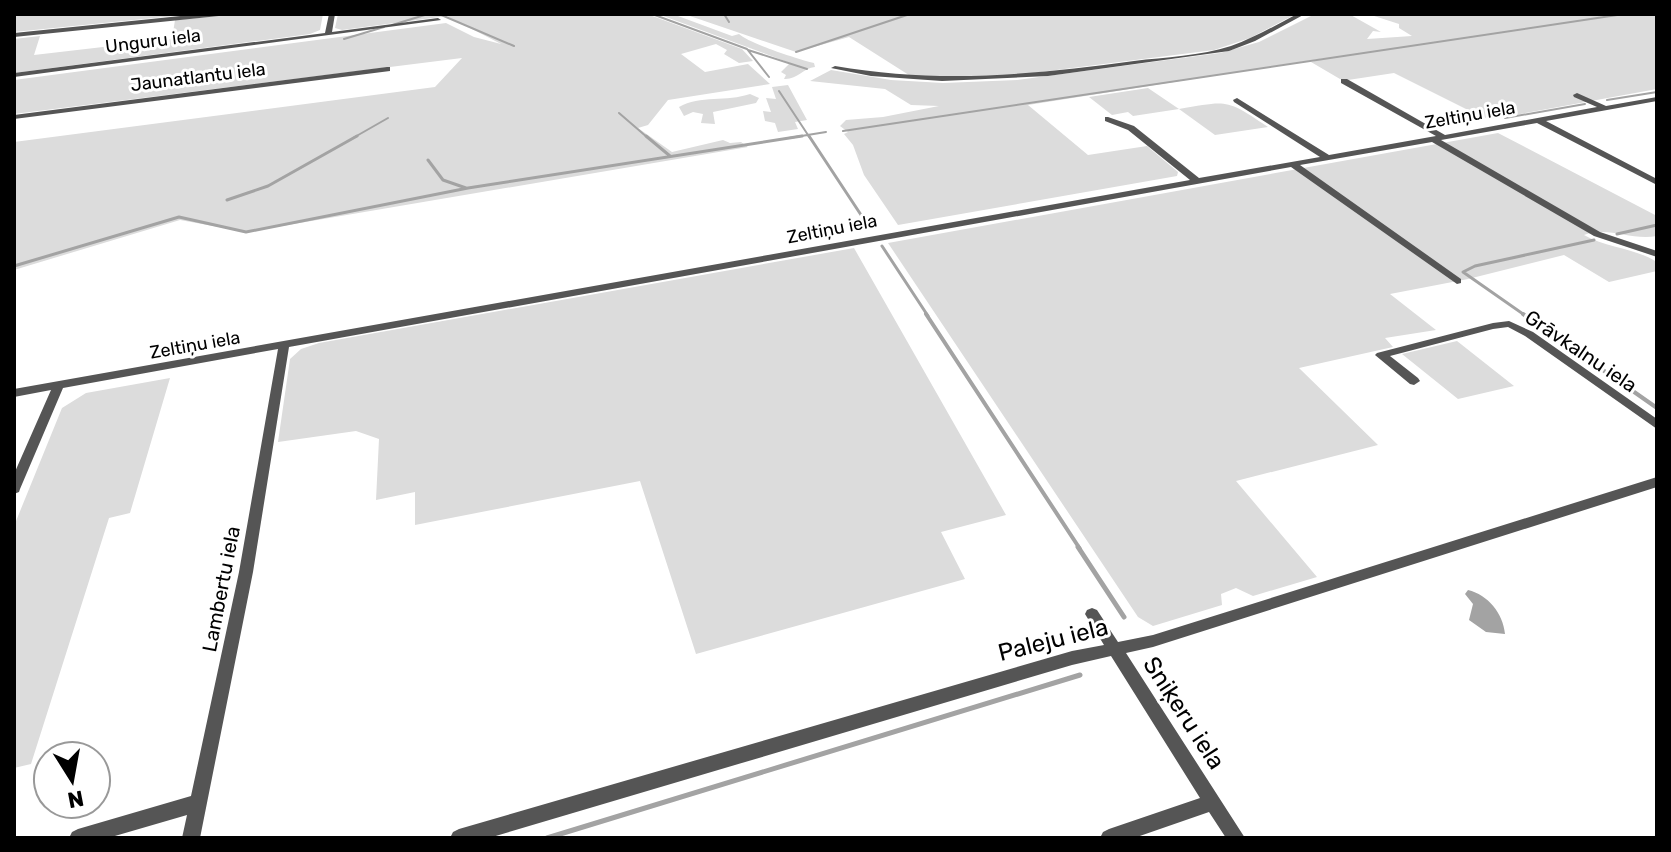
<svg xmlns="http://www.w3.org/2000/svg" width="1671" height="852" font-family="Rubik,sans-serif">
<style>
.green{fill:#dcdcdc}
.water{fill:#a3a3a3}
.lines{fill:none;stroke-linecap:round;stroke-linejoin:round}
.stream-far3{stroke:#a3a3a3;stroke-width:2}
.stream-far2{stroke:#a3a3a3;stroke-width:3}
.stream-far1{stroke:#a3a3a3;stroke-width:4}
.stream{stroke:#a3a3a3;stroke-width:5}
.street{fill:#555;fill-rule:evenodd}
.labels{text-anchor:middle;stroke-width:6;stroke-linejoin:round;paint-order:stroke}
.far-street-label{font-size:18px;fill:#000;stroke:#fff}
.street-label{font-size:20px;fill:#000;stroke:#fff}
.near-street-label{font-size:24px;fill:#000;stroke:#fff}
</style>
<rect width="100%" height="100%" fill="#fff"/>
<path class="green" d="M 37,14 L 194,14 L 14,32 L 14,16 Z
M 243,14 L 323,14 L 320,30 L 310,34 L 14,73 L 14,39 L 40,36 L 34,55 L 172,39 L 175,20 Z
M 338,14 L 647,14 L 742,49 L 753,61 L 739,63 L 724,54 L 727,50 L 716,44 L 681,54 L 705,72 L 748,64 L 770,84 L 668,100 L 648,125 L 638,128 L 672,152 L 723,140 L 730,143 L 741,142 L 748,147 L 246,232 L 180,220 L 14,270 L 14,142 L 435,87 L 462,58 L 14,114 L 14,80 L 446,23 L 474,37 L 501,44 L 447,16 L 342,30 L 335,28 Z
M 658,14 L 678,16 L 732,36 L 739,34 C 748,43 798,59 814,63 L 815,67 C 803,68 797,80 784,79 L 786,75 L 781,72 L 790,63 Z
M 684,14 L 1296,14 L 1250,38 L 1214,50 L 1017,75 L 912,77 L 849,37 L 796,52 Z
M 1315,14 L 1349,14 L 1381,32 L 1373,31 L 1367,39 L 1412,36 L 1399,28 L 1399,24 L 1368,14 L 1657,14 L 1657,89 L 1493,119 L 1482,117 L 1394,73 L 1348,80 L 1340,79 L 1311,62 L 1326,58 L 1028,105 L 1088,155 L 1147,146 L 1178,172 L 1177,176 L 898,225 L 864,175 L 853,145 L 844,134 L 848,132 L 840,126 L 846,120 L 883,117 L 939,106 L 911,105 L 885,89 L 810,81 L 831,70 L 891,80 L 943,83 L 1017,80 L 1220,53 L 1259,42 Z
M 788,85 L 807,120 L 795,122 L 798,129 L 778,132 L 775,123 L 765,121 L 763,111 L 771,112 L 766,98 L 776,99 L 772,87 Z
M 1148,88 L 1179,109 C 1228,101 1225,98 1268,127 L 1215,135 L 1179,109 L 1133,116 L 1128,112 L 1112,115 L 1089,97 Z
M 750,94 L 759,98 L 756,103 L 713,112 L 715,124 L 701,123 L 703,114 L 693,112 L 684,116 L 679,107 C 700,95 727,102 750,94 Z
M 1498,133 L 1657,216 L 1657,236 C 1631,241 1609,226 1584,235 C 1607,248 1635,248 1657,262 L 1657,271 L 1609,282 L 1564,255 L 1468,279 L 1390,294 L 1436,330 L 1385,338 L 1393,347 L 1299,368 L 1378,445 L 1236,481 L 1317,577 L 1253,596 L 1236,588 L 1221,594 L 1222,605 L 1153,626 L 1138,617 L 888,243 Z
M 854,248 L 1006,515 L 941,532 L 965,579 L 696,654 L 640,481 L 415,525 L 415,492 L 376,500 L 379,439 L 356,431 L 278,442 L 290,359 L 301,349 L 319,343 Z
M 1457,341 L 1514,386 L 1458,399 L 1402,354 Z
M 170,378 L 130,513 L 109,518 L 31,764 L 14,768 L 14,526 L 62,408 L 86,393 Z"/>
<path class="water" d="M 1468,590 C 1488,595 1503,613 1505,634 L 1486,632 L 1469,620 L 1473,604 L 1465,594 Z"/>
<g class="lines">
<path class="stream-far3" d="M 439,14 L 514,46
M 652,14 L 747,49 L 769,77
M 724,14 L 729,22
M 392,25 L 428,14
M 344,39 L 384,27
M 748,50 L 807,69
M 796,52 L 910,14
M 779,91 L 810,138
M 1607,100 L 1657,92
M 619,113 L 648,138
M 1505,118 L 1585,104
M 843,131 L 1624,14
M 353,138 L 388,118
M 789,138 L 826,132"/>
<path class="stream-far2" d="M 646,136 L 670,156
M 809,136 L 867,224
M 428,160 L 443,180 L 466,188
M 227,200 L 268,186 L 357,136
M 1617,234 L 1657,225
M 882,246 L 928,316
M 14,266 L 179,217 L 246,232 L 468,188 L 802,136
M 1526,316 L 1463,272 L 1475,266 L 1594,240"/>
<path class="stream-far1" d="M 926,314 L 1080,549
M 1523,314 L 1657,408"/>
<path class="stream" d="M 1078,547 L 1124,617
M 547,838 L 1080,675"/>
<path class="street" d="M 200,14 L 222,14 L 219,16 L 14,37 L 14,33 Z
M 329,14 L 335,14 L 332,32 L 438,18 L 441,20 L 14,77 L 14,73 L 325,33 Z
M 1297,14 L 1305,14 L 1255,41 L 1229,51 L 1048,76 L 942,81 L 871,76 L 831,68 L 835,66 C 939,84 1031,75 1134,61 C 1165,57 1201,56 1231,46 C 1254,38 1276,25 1297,14 Z
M 387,67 L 390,67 L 390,71 L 14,119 L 14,115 Z
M 1341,79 L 1347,79 L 1445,135 L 1597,107 L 1574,97 L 1573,95 L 1577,93 L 1606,106 L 1657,97 L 1657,101 L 1546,121 L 1657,179 L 1657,185 L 1537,123 L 1441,140 L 1600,232 L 1657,251 L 1657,257 L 1594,236 L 1432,142 L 1300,165 L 1461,279 L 1461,283 L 1457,284 L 1291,167 L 289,347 L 253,572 L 200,838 L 182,838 L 187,815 L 108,838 L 69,838 L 72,832 L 78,829 L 191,796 L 239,572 L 278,349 L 63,388 L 20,489 L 19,492 L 14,494 L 14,474 L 51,390 L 14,397 L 14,389 L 1190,180 L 1128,130 L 1105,121 L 1105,117 L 1108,117 L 1134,126 L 1199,178 L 1320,157 L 1234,102 L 1233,100 L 1237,98 L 1329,155 L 1436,136 L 1341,83 Z
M 1509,321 L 1533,332 L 1657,419 L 1657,429 L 1525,336 L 1508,327 L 1493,329 L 1390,356 L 1418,378 L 1420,381 L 1414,385 L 1410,384 L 1375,355 L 1377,353 L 1493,323 Z
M 1657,477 L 1657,487 L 1153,647 L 1126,653 L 1245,838 L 1226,838 L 1209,812 L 1134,838 L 1100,838 L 1103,832 L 1109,829 L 1200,798 L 1111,656 L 1072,665 L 489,838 L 450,838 L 453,832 L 459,829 L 1072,651 L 1104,645 L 1085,614 L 1087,610 L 1092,608 L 1097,610 L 1118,642 L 1153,635 Z"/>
</g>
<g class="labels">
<g class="far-street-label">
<text transform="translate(153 41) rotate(-7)" y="6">Unguru iela</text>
<text transform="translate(198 77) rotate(-7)" y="6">Jaunatlantu iela</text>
<text transform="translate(1470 115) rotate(-10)" y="6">Zeltiņu iela</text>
<text transform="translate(832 229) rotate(-11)" y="6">Zeltiņu iela</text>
<text transform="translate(195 345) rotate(-10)" y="6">Zeltiņu iela</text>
</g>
<g class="street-label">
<text transform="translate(1581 351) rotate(34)" y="7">Grāvkalnu iela</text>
<text transform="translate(221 589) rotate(-79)" y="7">Lambertu iela</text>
</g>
<g class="near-street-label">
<text transform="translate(1053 640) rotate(-14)" y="8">Paleju iela</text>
<text transform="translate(1184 713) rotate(57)" y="8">Sniķeru iela</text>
</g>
</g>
<rect width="1671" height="852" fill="none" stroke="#000000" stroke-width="32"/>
<g transform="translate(72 780) rotate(169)"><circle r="38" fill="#ffffff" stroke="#999999" stroke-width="2"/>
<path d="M0-6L14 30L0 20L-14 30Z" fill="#000000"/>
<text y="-12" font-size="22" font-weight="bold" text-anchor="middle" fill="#000000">N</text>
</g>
</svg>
